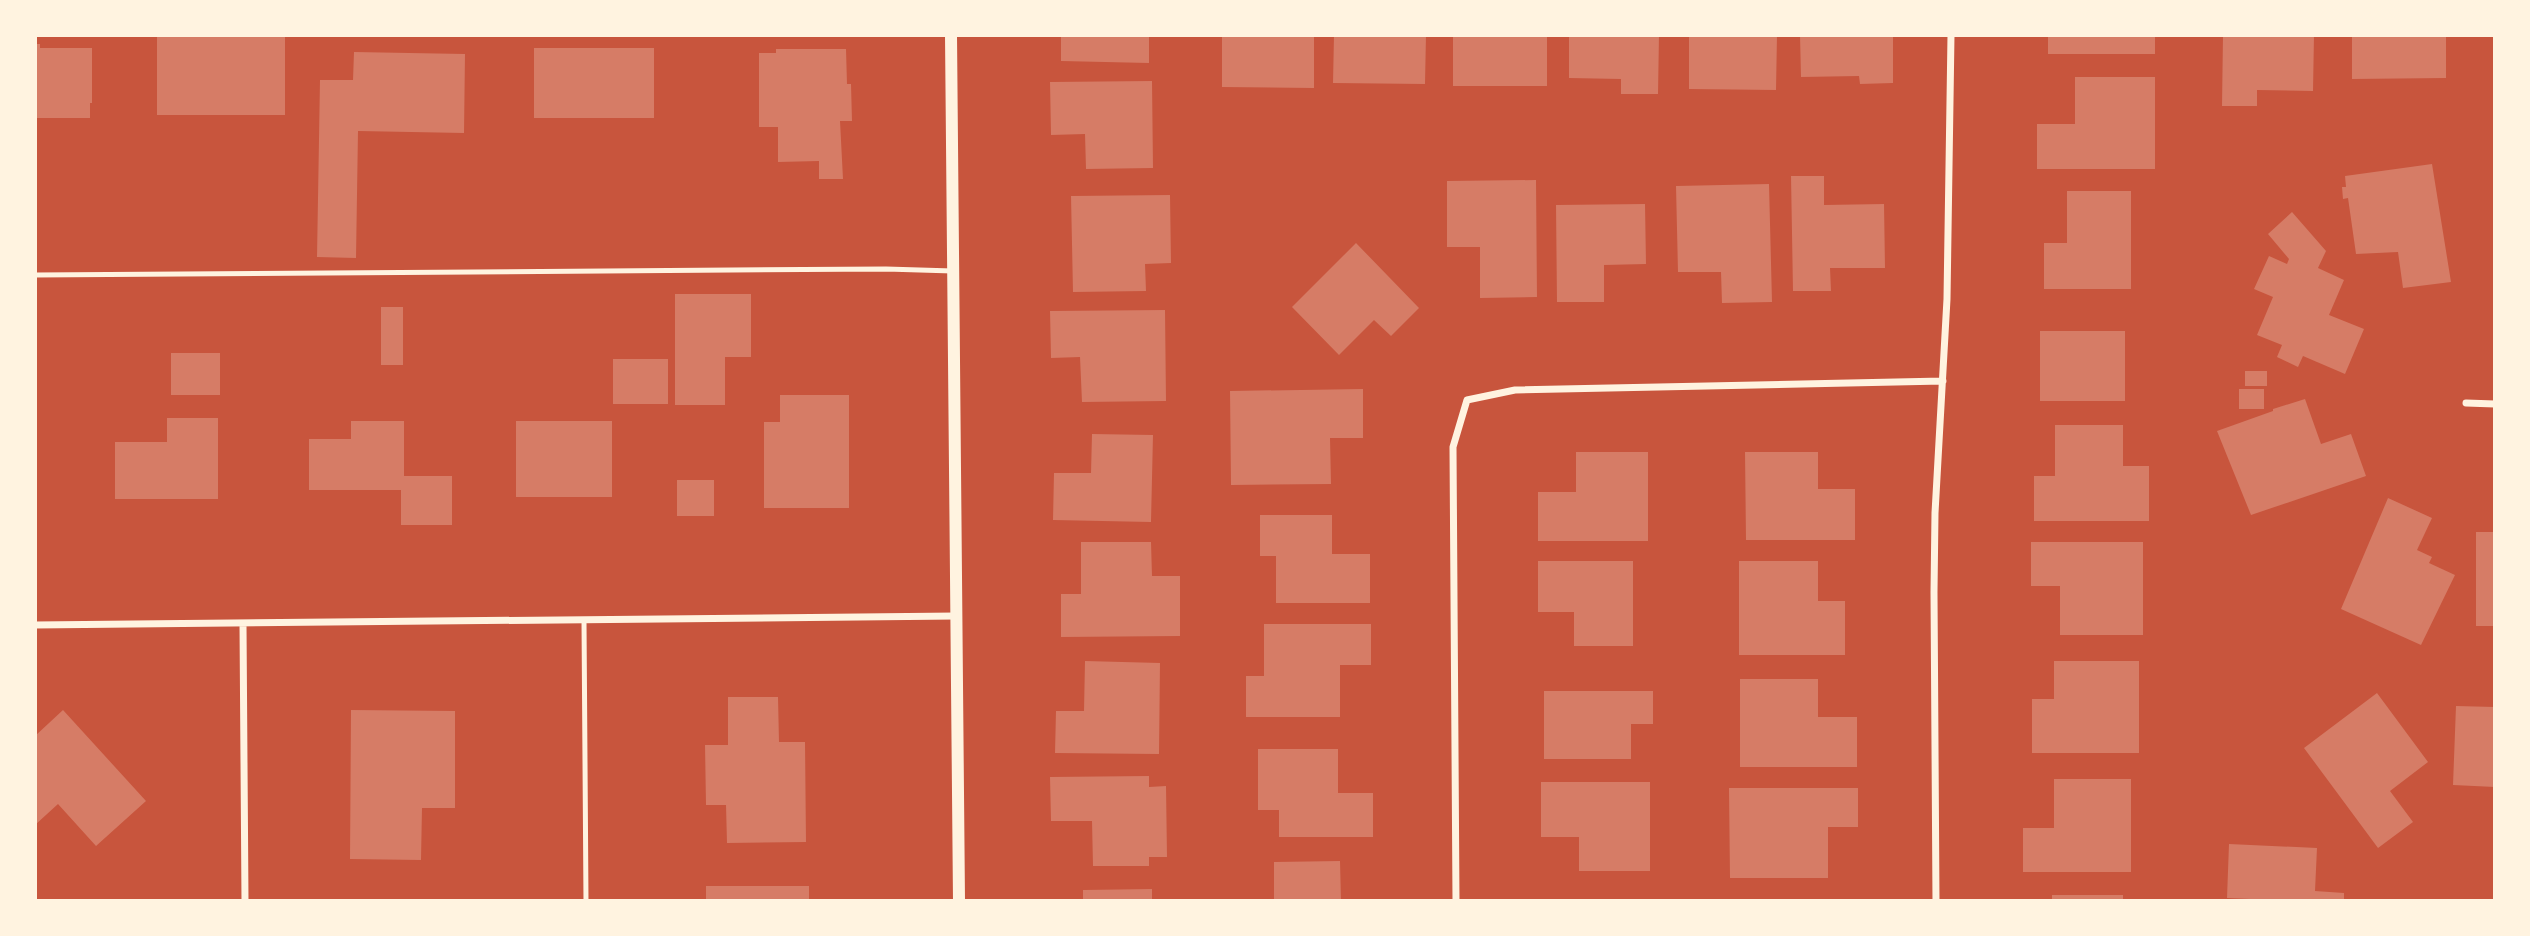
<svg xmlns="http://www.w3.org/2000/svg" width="2530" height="936" font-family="Karla,sans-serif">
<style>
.building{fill:#d67c66}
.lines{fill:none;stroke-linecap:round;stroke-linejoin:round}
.service{stroke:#fff3e0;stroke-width:5}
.minor{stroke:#fff3e0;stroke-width:7}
.tertiary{stroke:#fff3e0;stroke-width:12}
</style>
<rect width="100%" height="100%" fill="#c8553d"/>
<path class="building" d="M 157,35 L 285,35 L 285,115 L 157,115 Z
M 1061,35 L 1149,35 L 1149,63 L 1061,61 Z
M 1222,35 L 1314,35 L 1314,88 L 1222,87 Z
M 1334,35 L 1426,35 L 1425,84 L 1333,83 Z
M 1453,35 L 1547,35 L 1547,86 L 1453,86 Z
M 1569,35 L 1659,35 L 1658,94 L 1621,94 L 1621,79 L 1569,78 Z
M 1689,35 L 1777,35 L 1776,90 L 1689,89 Z
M 1800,35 L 1893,35 L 1893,83 L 1860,84 L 1859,76 L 1801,77 Z
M 2048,35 L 2155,35 L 2155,54 L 2048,54 Z
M 2223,35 L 2314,35 L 2313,91 L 2257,90 L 2257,106 L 2222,106 Z
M 2352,35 L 2446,35 L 2446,78 L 2352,79 Z
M 35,44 L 40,44 L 40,48 L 92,48 L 92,103 L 90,103 L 90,118 L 35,118 Z
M 534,48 L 654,48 L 654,118 L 534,118 Z
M 776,49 L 846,49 L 847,84 L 851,84 L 852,121 L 840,121 L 843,179 L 819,179 L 819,161 L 778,162 L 778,127 L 759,127 L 759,53 L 776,53 Z
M 354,52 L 465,54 L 464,133 L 358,131 L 356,258 L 317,257 L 320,80 L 353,80 Z
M 2075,77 L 2155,77 L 2155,169 L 2037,169 L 2037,124 L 2075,124 Z
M 1152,81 L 1153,168 L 1086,169 L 1085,134 L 1051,135 L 1050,82 Z
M 2432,164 L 2451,282 L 2403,288 L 2398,252 L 2356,254 L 2348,198 L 2343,199 L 2342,187 L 2346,187 L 2345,176 Z
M 1791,176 L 1824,176 L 1824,205 L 1884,204 L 1885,268 L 1830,268 L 1831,291 L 1793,291 Z
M 1536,180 L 1537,297 L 1480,298 L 1480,247 L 1447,247 L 1447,181 Z
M 1769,184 L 1772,302 L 1722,303 L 1721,272 L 1678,272 L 1676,186 Z
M 2067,191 L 2131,191 L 2131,289 L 2044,289 L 2044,243 L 2067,243 Z
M 1170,195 L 1171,263 L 1145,264 L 1146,291 L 1073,292 L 1071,196 Z
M 1645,204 L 1646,264 L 1604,265 L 1604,302 L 1557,302 L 1556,205 Z
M 2292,212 L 2326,251 L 2318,268 L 2344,280 L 2329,315 L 2364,329 L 2345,374 L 2303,356 L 2298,367 L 2277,357 L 2282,345 L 2257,335 L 2273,297 L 2254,289 L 2269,256 L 2287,264 L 2289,259 L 2268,234 Z
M 1356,243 L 1419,308 L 1391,336 L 1374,320 L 1339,355 L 1292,307 Z
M 675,294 L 751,294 L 751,357 L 725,357 L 725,405 L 675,405 Z
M 381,307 L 403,307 L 403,365 L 381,365 Z
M 1165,310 L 1166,401 L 1082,402 L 1080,357 L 1051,358 L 1050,311 Z
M 2040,331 L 2125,331 L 2125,401 L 2040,401 Z
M 171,353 L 220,353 L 220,395 L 171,395 Z
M 613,359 L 668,359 L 668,404 L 613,404 Z
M 2245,371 L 2267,371 L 2267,386 L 2245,386 Z
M 1363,389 L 1363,438 L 1330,438 L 1331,484 L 1231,485 L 1230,391 Z
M 2239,389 L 2264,389 L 2264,409 L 2239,409 Z
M 780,395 L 849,395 L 849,508 L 764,508 L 764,422 L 780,422 Z
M 2305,399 L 2321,444 L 2351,434 L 2366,476 L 2251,515 L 2217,431 L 2273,411 L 2273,409 Z
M 167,418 L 218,418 L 218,499 L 115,499 L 115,442 L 167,442 Z
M 351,421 L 404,421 L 404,476 L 452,476 L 452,525 L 401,525 L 401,490 L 309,490 L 309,439 L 351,439 Z
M 516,421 L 612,421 L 612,497 L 516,497 Z
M 2055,425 L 2123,425 L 2123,466 L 2149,466 L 2149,521 L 2034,521 L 2034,476 L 2055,476 Z
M 1092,434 L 1153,435 L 1151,522 L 1053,520 L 1054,473 L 1091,473 Z
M 1576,452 L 1648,452 L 1648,541 L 1538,541 L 1538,492 L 1576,492 Z
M 1745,452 L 1818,452 L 1818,489 L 1855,489 L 1855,540 L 1746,540 Z
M 677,480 L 714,480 L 714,516 L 677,516 Z
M 2388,498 L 2432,518 L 2417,550 L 2432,557 L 2429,563 L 2455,575 L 2421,645 L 2341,609 Z
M 1260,515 L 1332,515 L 1332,554 L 1370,554 L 1370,603 L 1276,603 L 1276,556 L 1260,556 Z
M 2476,532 L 2495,532 L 2495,626 L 2476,626 Z
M 1081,542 L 1151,542 L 1152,576 L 1180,576 L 1180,636 L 1061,637 L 1061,594 L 1081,594 Z
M 2031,542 L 2143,542 L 2143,635 L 2060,635 L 2060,586 L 2031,586 Z
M 1538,561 L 1633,561 L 1633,646 L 1574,646 L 1574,612 L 1538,612 Z
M 1739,561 L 1818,561 L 1818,601 L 1845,601 L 1845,655 L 1739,655 Z
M 1264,624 L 1371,624 L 1371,665 L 1340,665 L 1340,717 L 1246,717 L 1246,676 L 1264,676 Z
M 1085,661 L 1160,663 L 1159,754 L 1055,753 L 1056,711 L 1084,711 Z
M 2054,661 L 2139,661 L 2139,753 L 2032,753 L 2032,699 L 2054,699 Z
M 1740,679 L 1818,679 L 1818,717 L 1857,717 L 1857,767 L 1740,767 Z
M 1544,691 L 1653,691 L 1653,724 L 1631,724 L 1631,759 L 1544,759 Z
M 2377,693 L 2428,762 L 2390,791 L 2413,822 L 2378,848 L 2304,748 Z
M 728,697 L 778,697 L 779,742 L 805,742 L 806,842 L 727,843 L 726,805 L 706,805 L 705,745 L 728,745 Z
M 2456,706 L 2495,707 L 2495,787 L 2453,785 Z
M 63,710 L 146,801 L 96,846 L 58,804 L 35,825 L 35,736 Z
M 351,710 L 455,711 L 455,808 L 422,808 L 421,860 L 350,859 Z
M 1258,749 L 1338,749 L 1338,793 L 1373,793 L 1373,837 L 1279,837 L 1279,810 L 1258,810 Z
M 1149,776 L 1149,787 L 1166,786 L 1167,857 L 1149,857 L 1149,866 L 1093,866 L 1092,821 L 1051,821 L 1050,777 Z
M 2054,779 L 2131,779 L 2131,872 L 2023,872 L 2023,828 L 2054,828 Z
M 1541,782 L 1650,782 L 1650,871 L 1579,871 L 1579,837 L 1541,837 Z
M 1729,788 L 1858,788 L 1858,827 L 1828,827 L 1828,878 L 1730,878 Z
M 2229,844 L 2317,848 L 2315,891 L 2344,893 L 2344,901 L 2250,901 L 2250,899 L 2227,898 Z
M 1340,861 L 1341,901 L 1274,901 L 1274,862 Z
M 706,886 L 809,886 L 809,901 L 706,901 Z
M 1152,889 L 1152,901 L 1083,901 L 1083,890 Z
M 2052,895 L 2123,895 L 2123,901 L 2052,901 Z"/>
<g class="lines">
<path class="service" d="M 35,275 L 886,269 L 953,271
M 584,621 L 586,901"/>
<path class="minor" d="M 2466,403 L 2495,404
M 243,624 L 245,901
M 35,625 L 956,616
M 1456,901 L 1453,447 L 1467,400 L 1515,390 L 1943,381
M 1936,901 L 1934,592 L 1935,513 L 1947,299 L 1951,35"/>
<path class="tertiary" d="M 951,35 L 959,901"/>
</g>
<rect width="2530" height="936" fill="none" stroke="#fff3e0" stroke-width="74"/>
</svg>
